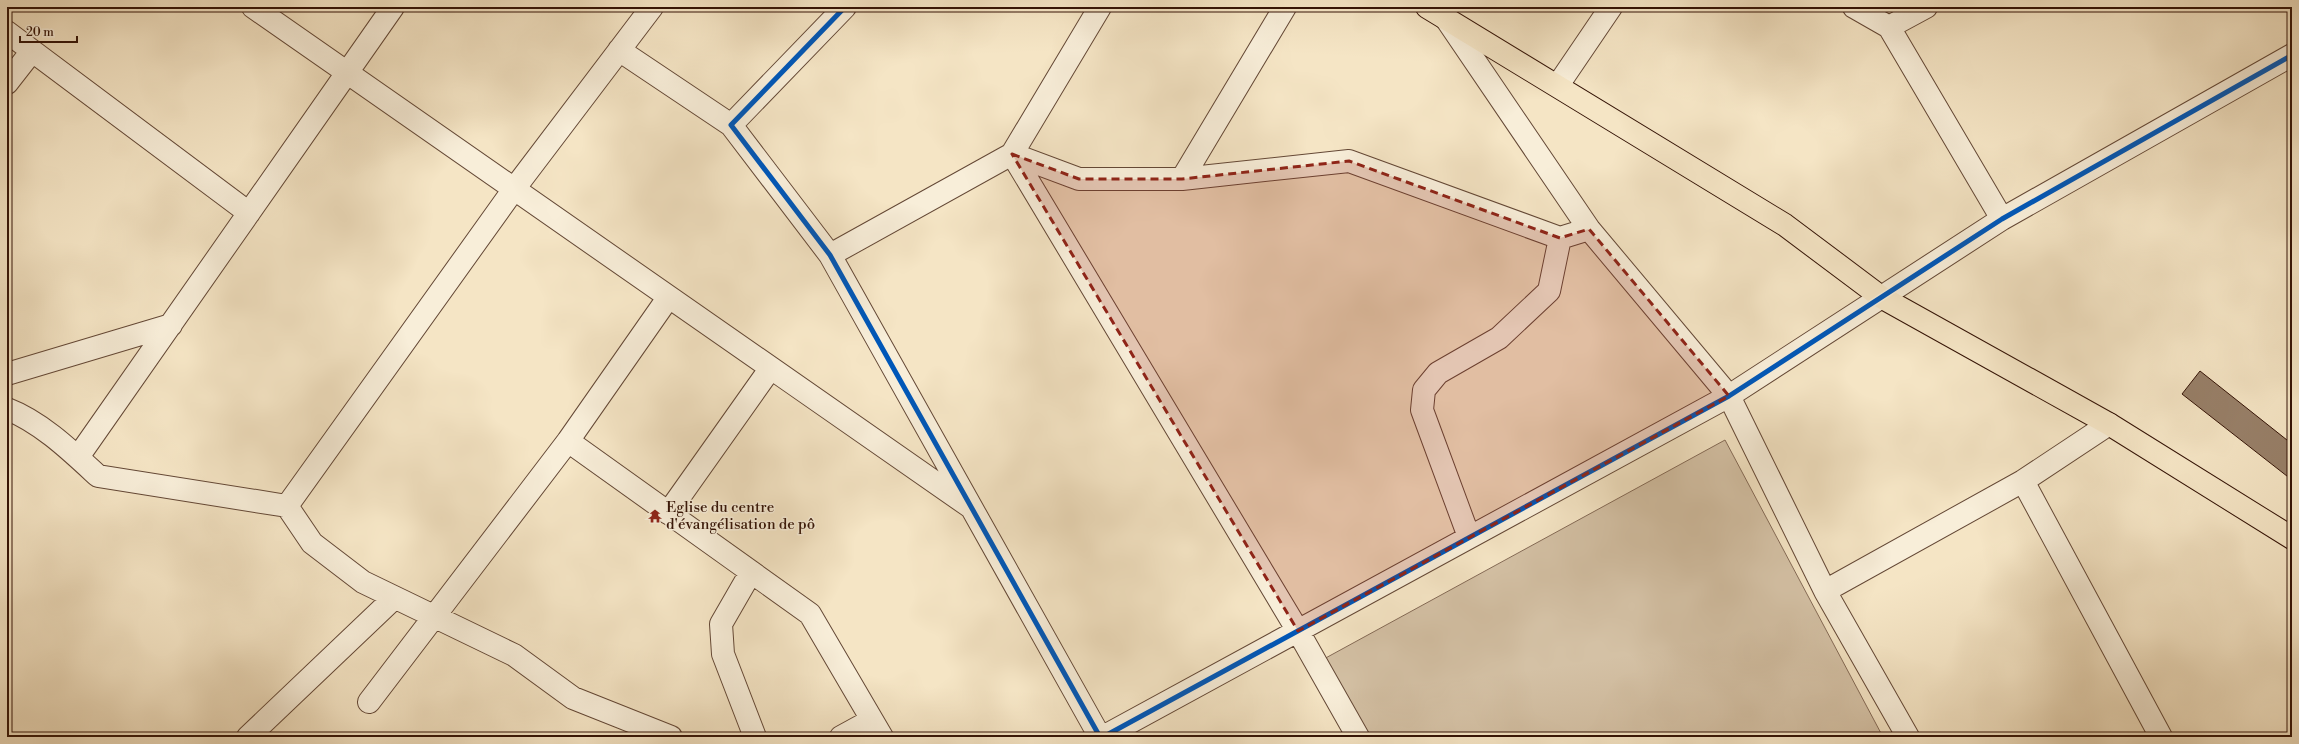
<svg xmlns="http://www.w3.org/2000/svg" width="2299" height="744" font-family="'Libre Bodoni',serif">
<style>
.pitch{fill:#d4c1a5;stroke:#846a56}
.building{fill:#988069;stroke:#341306}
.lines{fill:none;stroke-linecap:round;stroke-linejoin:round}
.minor-casing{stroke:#644836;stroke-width:24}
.major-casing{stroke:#341306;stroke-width:24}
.minor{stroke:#f8eed9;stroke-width:22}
.major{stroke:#f5e5c5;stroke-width:22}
.cycleway-casing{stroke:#f8eed9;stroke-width:8}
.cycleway{stroke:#0057b8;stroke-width:5}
.marked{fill:#8f2418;fill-opacity:0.2;stroke:#8f2418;stroke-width:3;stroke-dasharray:8 5;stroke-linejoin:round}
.labels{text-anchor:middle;stroke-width:3;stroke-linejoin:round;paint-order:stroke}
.poi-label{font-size:15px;fill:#341306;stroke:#f8eed9;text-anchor:start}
</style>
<rect width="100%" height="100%" fill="#f5e5c5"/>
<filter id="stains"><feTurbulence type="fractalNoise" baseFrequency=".005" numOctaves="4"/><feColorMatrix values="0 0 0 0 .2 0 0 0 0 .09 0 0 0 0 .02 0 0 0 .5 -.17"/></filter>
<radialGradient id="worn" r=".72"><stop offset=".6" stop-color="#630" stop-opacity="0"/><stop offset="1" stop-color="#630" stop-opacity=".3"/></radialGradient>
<path class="pitch" d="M 1725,440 L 1883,737 L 1364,737 L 1322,660 Z"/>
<path class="building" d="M 2200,371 L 2292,444 L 2292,480 L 2182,394 Z"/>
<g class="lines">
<g class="minor-casing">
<path id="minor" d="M 253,7 L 969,506
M 845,7 L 731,125 L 830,255 L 1100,737
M 1854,7 L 1889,27
M 1926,7 L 1889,27 L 2002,219
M 1447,20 L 1589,229 L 1729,396 L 1825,591 L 1908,737
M 7,32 L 249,213
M 619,50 L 731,125
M 7,83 L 32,51
M 1558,85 L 1611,7
M 1012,154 L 1298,631 L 1358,737
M 1012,154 L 1079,179 L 1182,179 L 1349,161 L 1560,238 L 1589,229
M 1182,179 L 1285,7
M 830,255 L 1012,154 L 1100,7
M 7,374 L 171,325
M 7,409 C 41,422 71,451 98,476 L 287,506 L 312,543 L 363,582 L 514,655 L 573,698 L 671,737
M 568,441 L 810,614 L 882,737
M 78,457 L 393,7
M 2023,481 L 2161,737
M 287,506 L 514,189 L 652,7
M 668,513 L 770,369
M 1469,537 L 1422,410 L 1424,390 L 1438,373 L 1499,338 L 1549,291 L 1560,238
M 751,572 L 721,624 L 723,654 L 755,737
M 1825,591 L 2023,481 L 2109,424
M 369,702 L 568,441 L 668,298
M 248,737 L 394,598
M 841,737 L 872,720
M 1103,737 L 1729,396 L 2002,219 L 2292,55"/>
</g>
<g class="major-casing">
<path id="major" d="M 1427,7 L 1785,225 L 1881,297 L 2109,424 L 2292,538"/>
</g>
<use href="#minor" class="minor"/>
<use href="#major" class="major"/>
<g class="cycleway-casing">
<path id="cycleway" d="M 845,7 L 731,125 L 830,255 L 1100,737
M 1103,737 L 1729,396 L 2002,219 L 2292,55"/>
</g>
<use href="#cycleway" class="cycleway"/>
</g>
<path class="marked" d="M 1012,154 L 1079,179 L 1182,179 L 1349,161 L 1560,238 L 1589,229 L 1729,396 L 1298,631 Z"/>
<defs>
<g id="temple-bare" transform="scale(1.08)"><path d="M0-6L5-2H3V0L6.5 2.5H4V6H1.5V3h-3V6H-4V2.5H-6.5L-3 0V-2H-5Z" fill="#8f2418" stroke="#f8eed9" stroke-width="2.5" paint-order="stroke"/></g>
</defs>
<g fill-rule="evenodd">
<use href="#temple-bare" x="655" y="516"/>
</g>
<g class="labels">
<g class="poi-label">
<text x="666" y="512">Eglise du centre<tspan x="666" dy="17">d'évangélisation de pô</tspan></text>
</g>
</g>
<rect width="2299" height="744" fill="none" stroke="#f5e5c5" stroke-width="24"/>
<rect x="8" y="8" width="2283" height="728" fill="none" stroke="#341306" stroke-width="2"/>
<rect x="12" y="12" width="2275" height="720" fill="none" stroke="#341306"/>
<path d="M20 36v6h57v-6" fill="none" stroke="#341306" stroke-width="2"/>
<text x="26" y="36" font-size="12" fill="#341306" stroke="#f8eed9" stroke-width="3" paint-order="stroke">20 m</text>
<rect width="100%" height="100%" filter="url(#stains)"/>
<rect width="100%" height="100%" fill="url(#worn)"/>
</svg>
